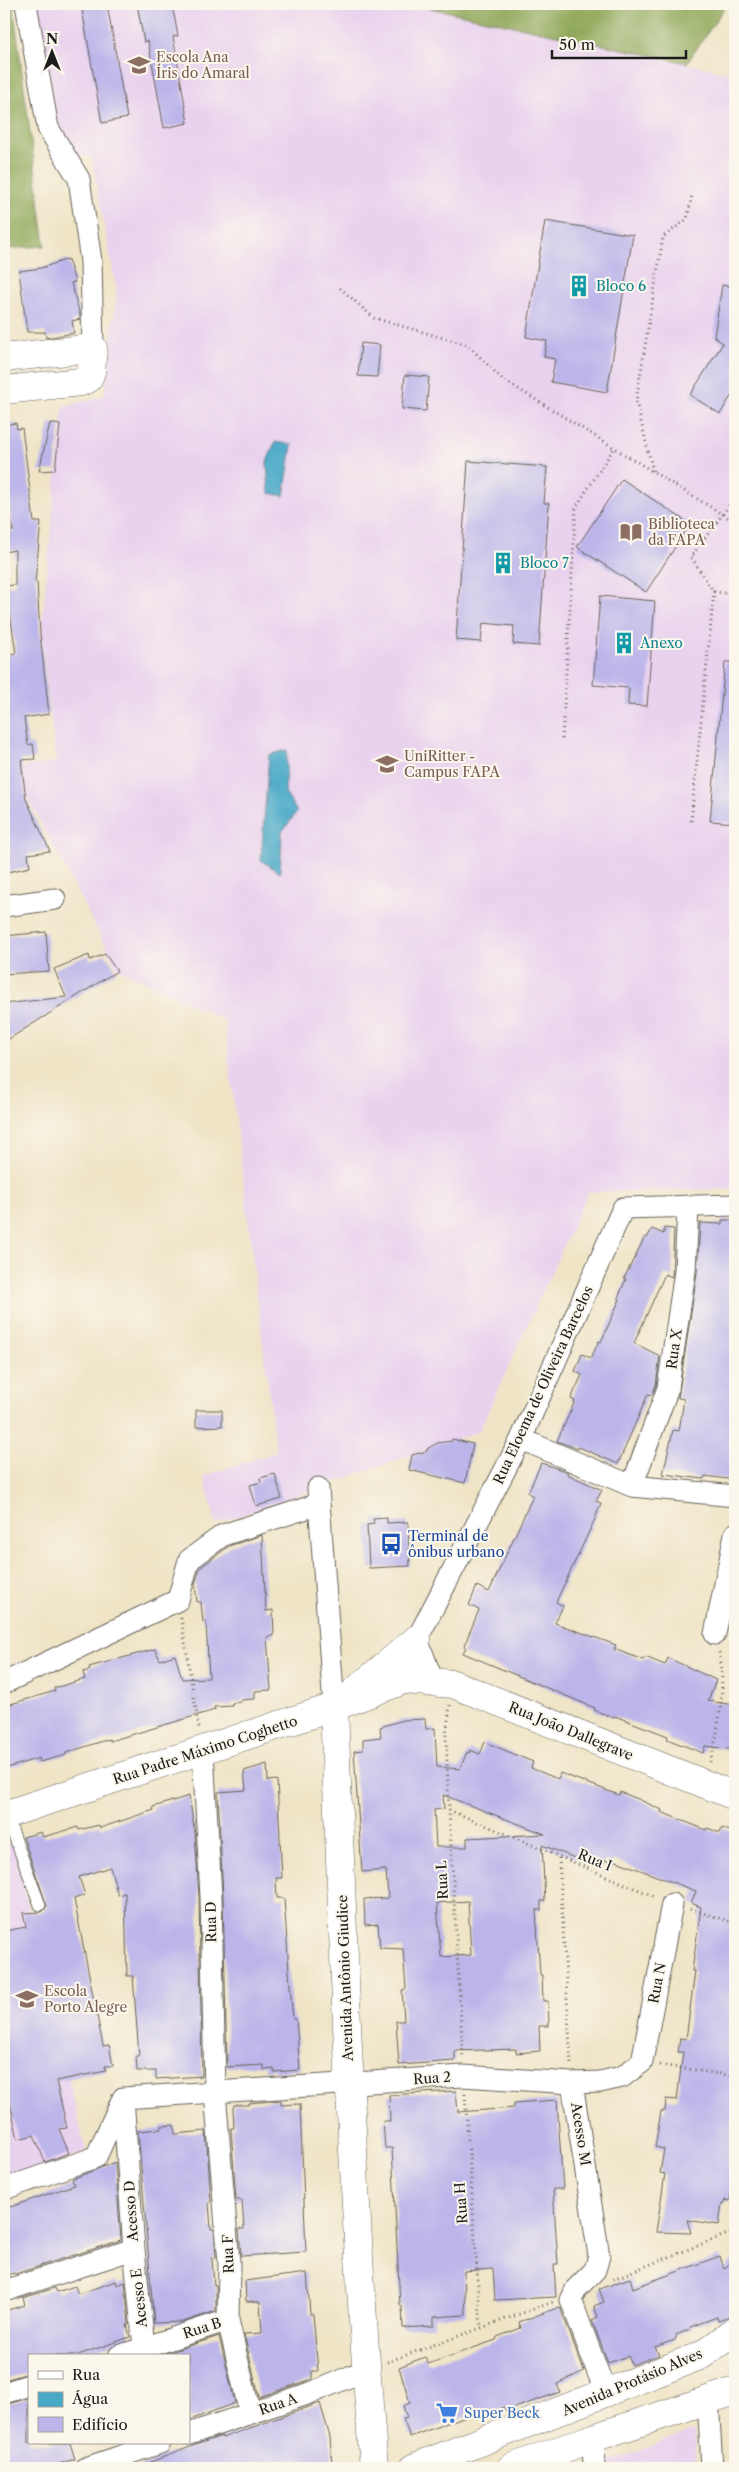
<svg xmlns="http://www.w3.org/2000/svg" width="739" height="2472" font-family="'Libre Caslon Text',serif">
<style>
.built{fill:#e9d2ee}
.forest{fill:#90a85a;stroke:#56623b}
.water{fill:#48a9c7;stroke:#326272}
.building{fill:#bcb5ea;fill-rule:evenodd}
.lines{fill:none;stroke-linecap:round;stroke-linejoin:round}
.lane-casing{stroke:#666258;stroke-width:13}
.street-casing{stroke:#666258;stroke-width:23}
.secondary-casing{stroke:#666258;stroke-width:29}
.primary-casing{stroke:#666258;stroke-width:29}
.path{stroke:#666258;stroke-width:3;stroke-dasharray:1 4;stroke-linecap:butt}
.lane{stroke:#fff;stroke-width:11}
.street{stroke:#fff;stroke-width:21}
.secondary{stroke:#fff;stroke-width:28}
.primary{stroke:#fff;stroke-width:28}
.labels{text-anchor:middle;stroke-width:4;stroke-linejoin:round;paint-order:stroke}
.education-label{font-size:14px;fill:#785e54;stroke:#fbf7ec;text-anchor:start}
.culture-label{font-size:14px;fill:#0d838f;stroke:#fbf7ec;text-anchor:start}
.street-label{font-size:14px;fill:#1c1c1c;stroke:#fbf7ec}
.transit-label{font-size:14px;fill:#164399;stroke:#fbf7ec;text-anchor:start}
.shop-label{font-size:14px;fill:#366cbe;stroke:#fbf7ec;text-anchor:start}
</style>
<rect width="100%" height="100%" fill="#fbf7ec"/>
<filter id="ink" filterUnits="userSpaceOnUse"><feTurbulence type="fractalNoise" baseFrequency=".02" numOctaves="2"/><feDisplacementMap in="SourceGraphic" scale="10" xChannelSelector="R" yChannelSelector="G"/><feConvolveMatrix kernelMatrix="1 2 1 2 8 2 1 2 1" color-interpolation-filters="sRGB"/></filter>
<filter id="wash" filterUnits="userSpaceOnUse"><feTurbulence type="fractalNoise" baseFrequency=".0096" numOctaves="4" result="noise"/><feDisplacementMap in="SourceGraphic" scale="20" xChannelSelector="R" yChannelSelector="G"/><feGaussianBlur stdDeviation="1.12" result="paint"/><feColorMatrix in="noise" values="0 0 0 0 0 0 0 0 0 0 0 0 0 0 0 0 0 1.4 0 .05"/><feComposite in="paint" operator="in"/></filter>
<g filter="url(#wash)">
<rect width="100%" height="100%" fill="#efe4c6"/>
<path class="built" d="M 37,4 L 412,4 L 735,74 L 735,1189 L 588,1192 L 479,1431 L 216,1524 L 204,1476 L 276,1452 L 224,1020 L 117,968 L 26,794 L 23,767 L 56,762 L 41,633 L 63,407 L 104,396 L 117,292 L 91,155 L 74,156 L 58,128 Z
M 13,1842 L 86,2152 L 4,2185 L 4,1845 Z
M 694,2430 L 696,2468 L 610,2468 L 610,2462 Z"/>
<path class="forest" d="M 4,4 L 13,4 L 45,246 L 4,249 Z
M 412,4 L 727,4 L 687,63 Z"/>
<path class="water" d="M 275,442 L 292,445 L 284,496 L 269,493 L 267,462 Z
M 287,750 L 285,793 L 297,812 L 282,832 L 280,873 L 261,860 L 269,755 Z"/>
<g id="blocks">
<path class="building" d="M 81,4 L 107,4 L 127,118 L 102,123 Z
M 137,4 L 172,4 L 178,36 L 173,36 L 188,123 L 164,128 L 148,41 L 144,42 Z
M 545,221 L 633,235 L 607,392 L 551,382 L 555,359 L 544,357 L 547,341 L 526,337 Z
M 68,259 L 75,282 L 71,283 L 80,315 L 80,319 L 72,321 L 74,333 L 46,338 L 45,332 L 27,332 L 19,271 L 41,268 Z
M 722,285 L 735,287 L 735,390 L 720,414 L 690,395 L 723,343 L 714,337 Z
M 361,343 L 380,345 L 377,377 L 358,376 Z
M 405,375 L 429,377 L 426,411 L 402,409 Z
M 16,423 L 17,429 L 22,428 L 34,522 L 41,522 L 35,582 L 37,582 L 40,634 L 49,714 L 24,718 L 28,745 L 33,744 L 35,759 L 21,760 L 26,799 L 50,851 L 28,854 L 30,867 L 4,873 L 4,857 L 10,856 L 4,809 L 4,655 L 16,653 L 10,613 L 4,614 L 4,586 L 15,585 L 15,550 L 4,552 L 4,532 L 13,531 L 9,506 L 6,506 L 4,490 L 4,425 Z
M 50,423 L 60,425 L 55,470 L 39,471 Z
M 468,461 L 547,467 L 544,503 L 549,503 L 539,646 L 513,644 L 514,626 L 483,623 L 481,642 L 456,640 Z
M 622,479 L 690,524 L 646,592 L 577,547 Z
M 600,596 L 655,601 L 647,706 L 628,705 L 629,688 L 593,685 Z
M 725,662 L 735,662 L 735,823 L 710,821 Z
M 46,932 L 49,971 L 4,974 L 4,936 Z
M 105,954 L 117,971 L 4,1042 L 4,1004 L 66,997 L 54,969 L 89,955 L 90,960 Z
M 722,1220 L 735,1220 L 735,1480 L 705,1476 L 704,1479 L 663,1474 L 673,1430 L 679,1431 L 684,1399 L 678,1398 L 697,1273 L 700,1223 L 722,1224 Z
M 664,1228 L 674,1229 L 672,1277 L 665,1274 L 634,1343 L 660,1356 L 656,1385 L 652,1395 L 648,1394 L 618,1464 L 579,1447 L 578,1449 L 557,1441 L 575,1401 L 571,1399 L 582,1375 L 575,1371 L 582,1354 L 591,1358 L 599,1341 L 601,1342 L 620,1299 L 618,1298 L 626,1279 L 624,1278 L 645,1237 L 647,1238 L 652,1229 L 664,1234 Z
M 196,1410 L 222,1410 L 222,1426 L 196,1427 Z
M 452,1439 L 473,1444 L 465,1483 L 409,1470 L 412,1455 L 427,1451 L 427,1449 L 437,1443 L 452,1441 Z
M 541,1463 L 568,1472 L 567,1474 L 602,1490 L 596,1501 L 601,1503 L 595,1519 L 556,1602 L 563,1606 L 555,1623 L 616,1645 L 614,1649 L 643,1660 L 645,1657 L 665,1665 L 668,1658 L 716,1680 L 708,1701 L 735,1705 L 735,1750 L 705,1746 L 703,1753 L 667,1739 L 668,1736 L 615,1716 L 614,1718 L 594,1710 L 595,1708 L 463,1653 L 466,1647 L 464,1646 L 479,1610 L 469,1605 L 477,1586 L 489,1592 L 533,1496 L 528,1493 Z
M 275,1474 L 282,1499 L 256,1506 L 250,1485 L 261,1482 L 260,1478 Z
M 387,1518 L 387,1523 L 408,1522 L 410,1566 L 369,1568 L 367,1525 L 374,1524 L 373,1519 Z
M 262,1535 L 266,1611 L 273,1610 L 274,1636 L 267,1637 L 271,1690 L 255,1691 L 255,1699 L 241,1700 L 241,1702 L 232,1703 L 232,1706 L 214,1707 L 215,1710 L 110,1741 L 109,1739 L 66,1753 L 66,1755 L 40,1762 L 39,1758 L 4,1769 L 4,1706 L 55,1691 L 54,1688 L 85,1679 L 83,1672 L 90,1670 L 89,1667 L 155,1649 L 160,1660 L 175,1655 L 182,1679 L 209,1678 L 206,1622 L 203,1622 L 201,1602 L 197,1602 L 195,1584 L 200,1568 L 229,1546 Z
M 425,1719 L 426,1729 L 435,1728 L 437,1767 L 460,1769 L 467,1752 L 469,1753 L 470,1750 L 480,1754 L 485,1742 L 533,1762 L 531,1768 L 558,1779 L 560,1773 L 619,1795 L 620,1792 L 638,1799 L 662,1810 L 661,1812 L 706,1830 L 707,1828 L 720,1833 L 722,1828 L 735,1833 L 735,2165 L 730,2201 L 725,2200 L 724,2204 L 722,2204 L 719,2225 L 687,2220 L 691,2233 L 656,2232 L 665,2174 L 660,2173 L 664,2149 L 655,2147 L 661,2111 L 665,2111 L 666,2099 L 677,2100 L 683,2052 L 678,2052 L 680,2038 L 686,2039 L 695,1971 L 692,1971 L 701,1907 L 691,1903 L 696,1891 L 614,1860 L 613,1863 L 605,1860 L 603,1864 L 591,1859 L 590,1864 L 542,1845 L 545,1901 L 541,1901 L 541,1910 L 536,1910 L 540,1975 L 542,1975 L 543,2001 L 548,2001 L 549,2026 L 539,2026 L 540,2051 L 516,2053 L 516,2049 L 455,2051 L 455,2061 L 399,2065 L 396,2021 L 404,2021 L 402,1990 L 406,1989 L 403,1949 L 380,1948 L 378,1924 L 365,1925 L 364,1899 L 388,1898 L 386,1870 L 362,1872 L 354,1751 L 363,1750 L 363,1739 L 381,1737 L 380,1727 L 403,1720 ZM 443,1795 L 545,1834 L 467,1838 L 467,1847 L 436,1847 L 434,1810 L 444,1809 ZM 468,1901 L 471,1955 L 441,1957 L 437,1903 Z
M 267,1764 L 268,1781 L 277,1780 L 282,1878 L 276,1878 L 277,1898 L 284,1898 L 290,1986 L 293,2019 L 296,2019 L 300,2070 L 274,2072 L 274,2069 L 264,2070 L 264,2065 L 227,2067 L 223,1896 L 218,1792 L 246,1790 L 244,1771 Z
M 189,1796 L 195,1833 L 199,1897 L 202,2076 L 156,2079 L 156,2071 L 137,2071 L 136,2056 L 139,2056 L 133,1976 L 127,1976 L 125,1893 L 118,1895 L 110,1867 L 79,1877 L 85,1895 L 74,1899 L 103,2046 L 109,2045 L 113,2066 L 105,2066 L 106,2071 L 56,2081 L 67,2128 L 59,2129 L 69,2153 L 45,2162 L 34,2135 L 18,2139 L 4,2076 L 4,1931 L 26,1927 L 23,1913 L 42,1912 L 47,1906 L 23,1837 L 41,1832 L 43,1837 L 78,1827 L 79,1830 L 99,1825 L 100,1828 L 154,1810 L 153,1807 Z
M 456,2091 L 458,2112 L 514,2108 L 514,2103 L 557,2100 L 563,2189 L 553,2189 L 558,2264 L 554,2264 L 556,2297 L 495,2300 L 493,2269 L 464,2271 L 466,2315 L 434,2317 L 434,2326 L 403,2328 L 402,2306 L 400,2306 L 392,2148 L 385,2148 L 383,2121 L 390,2121 L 389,2095 Z
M 281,2100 L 281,2105 L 300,2104 L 306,2252 L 241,2256 L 239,2229 L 244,2229 L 242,2200 L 236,2200 L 231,2128 L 234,2128 L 233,2108 L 234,2105 L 249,2105 L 249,2103 Z
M 174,2125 L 175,2134 L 206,2131 L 211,2202 L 209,2203 L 211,2229 L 214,2229 L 216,2257 L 212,2258 L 214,2285 L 216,2285 L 216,2311 L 183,2322 L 154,2323 L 138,2131 L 161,2129 L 161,2126 Z
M 115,2162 L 121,2240 L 15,2274 L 14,2273 L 4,2276 L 4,2209 L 74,2185 L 72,2179 Z
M 720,2256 L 724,2269 L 735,2258 L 735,2315 L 718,2321 L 717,2317 L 690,2327 L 691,2329 L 676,2335 L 674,2340 L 655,2347 L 659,2355 L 632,2365 L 628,2356 L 608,2363 L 592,2320 L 598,2317 L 594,2306 L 604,2302 L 599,2289 L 630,2278 L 633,2288 Z
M 307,2273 L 310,2314 L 313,2314 L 318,2371 L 312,2371 L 312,2379 L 259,2397 L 244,2334 L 262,2333 L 261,2319 L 263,2318 L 261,2318 L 260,2302 L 246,2301 L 245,2281 Z
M 116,2281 L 117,2285 L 125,2282 L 129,2325 L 127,2325 L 130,2337 L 75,2356 L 29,2356 L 29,2373 L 4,2380 L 4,2311 L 25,2305 L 23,2298 L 55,2288 L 57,2292 L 75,2286 L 78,2294 Z
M 560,2307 L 584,2371 L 557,2384 L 560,2392 L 506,2411 L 504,2407 L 481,2415 L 479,2411 L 410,2437 L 403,2419 L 407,2418 L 403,2406 L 410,2403 L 399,2367 L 425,2357 L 428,2364 L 496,2340 L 497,2337 L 521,2328 L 519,2322 Z
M 219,2336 L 235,2403 L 190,2420 L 189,2356 L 161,2355 Z
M 29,2398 L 29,2443 L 70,2443 L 75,2459 L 46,2468 L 4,2468 L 4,2405 Z
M 320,2403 L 330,2437 L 332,2465 L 324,2468 L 141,2468 L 140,2466 L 198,2444 L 222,2436 L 222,2438 Z"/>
</g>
</g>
<g filter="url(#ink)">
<use href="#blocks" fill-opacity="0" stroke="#666258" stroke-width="1"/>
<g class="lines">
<g class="lane-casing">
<path id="lane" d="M 6,1814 L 40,1905"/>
</g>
<g class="street-casing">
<path id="street" d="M 26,4 L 48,128 L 79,179 L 91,261 L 93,348
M 4,906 L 55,899
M 521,1439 L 632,1486 L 735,1496
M 632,1486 L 668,1388 L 685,1271 L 688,1207
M 318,1488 L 334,1707
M 715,1634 L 735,1534
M 417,1639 L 433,1682
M 404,1680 L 417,1639 L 521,1439 L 623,1208 L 735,1205
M 4,1683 L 178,1600 L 189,1560 L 223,1535 L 319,1504
M 203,1751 L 211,1897 L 215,2092 L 229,2263 L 228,2320 L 250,2413
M 572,2083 L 599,2256 L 595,2270 L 576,2289 L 571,2300 L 606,2394
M 123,2098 L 463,2076 L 572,2083 L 600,2082 L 622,2077 L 642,2062 L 672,1904
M 4,2189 L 96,2157 L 122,2100
M 134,2249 L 144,2348
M 4,2291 L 134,2249 L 123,2098
M 119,2356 L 228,2320
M 4,2393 L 29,2385
M 708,2399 L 712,2468
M 189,2434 L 313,2392 L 366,2370
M 593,2438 L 594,2468
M 86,2468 L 160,2443"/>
</g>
<g class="secondary-casing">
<path id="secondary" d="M 4,358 L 93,348 L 91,372 L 88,379 L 81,382 L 4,390
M 355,1691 L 417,1639
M 334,1707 C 344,1961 353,2215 374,2468
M 4,1815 L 334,1707 L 404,1680 L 453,1684 L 735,1796"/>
</g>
<g class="primary-casing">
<path id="primary" d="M 413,2468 L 702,2355 L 735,2331
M 511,2468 L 593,2438 L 735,2391"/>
</g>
<path class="path" d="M 340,288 L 374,318 L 468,345 L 502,379 L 735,522
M 653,471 L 636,401 L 663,237 L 687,219 L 692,195
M 714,592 L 691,557 L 733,500 L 735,502
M 562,739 L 576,507 L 614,448
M 691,821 L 714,592 L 735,594
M 181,1618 L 199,1728
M 450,1705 L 446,1735 L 449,1810 L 463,2058
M 710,1762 C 719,1731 726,1683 719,1652
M 449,1810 L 656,1897
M 559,1858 L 571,2064
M 690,1909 L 735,1923
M 660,2065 L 735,2076
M 465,2094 L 481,2328
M 613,2279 L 735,2231
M 387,2362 L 553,2302"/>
<use href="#lane" class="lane"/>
<use href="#street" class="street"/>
<use href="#secondary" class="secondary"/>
<use href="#primary" class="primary"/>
</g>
</g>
<defs>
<g id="school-bare" transform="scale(1.725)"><path d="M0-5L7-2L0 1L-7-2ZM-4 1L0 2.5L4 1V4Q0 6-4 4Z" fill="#8d6e63" stroke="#fbf7ec" stroke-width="2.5" paint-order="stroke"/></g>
<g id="building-bare" transform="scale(1.725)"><path d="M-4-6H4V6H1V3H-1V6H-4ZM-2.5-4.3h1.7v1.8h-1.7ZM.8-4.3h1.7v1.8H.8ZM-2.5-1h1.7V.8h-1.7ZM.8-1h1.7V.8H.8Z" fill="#0f9aa8" stroke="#fbf7ec" stroke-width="2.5" paint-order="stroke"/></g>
<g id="library-bare" transform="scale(1.725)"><path d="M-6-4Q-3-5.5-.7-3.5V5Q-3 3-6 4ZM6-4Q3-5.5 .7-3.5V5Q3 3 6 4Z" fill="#8d6e63" stroke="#fbf7ec" stroke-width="2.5" paint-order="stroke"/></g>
<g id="university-bare" transform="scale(1.725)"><path d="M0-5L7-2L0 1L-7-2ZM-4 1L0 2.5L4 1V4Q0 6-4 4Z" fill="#8d6e63" stroke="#fbf7ec" stroke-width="2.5" paint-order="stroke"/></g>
<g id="bus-bare" transform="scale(1.725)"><path d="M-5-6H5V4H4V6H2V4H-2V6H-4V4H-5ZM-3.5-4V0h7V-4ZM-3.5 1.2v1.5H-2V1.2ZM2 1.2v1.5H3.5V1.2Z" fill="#1a4fb4" stroke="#fbf7ec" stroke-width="2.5" paint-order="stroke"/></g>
<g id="supermarket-bare" transform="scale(1.725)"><path d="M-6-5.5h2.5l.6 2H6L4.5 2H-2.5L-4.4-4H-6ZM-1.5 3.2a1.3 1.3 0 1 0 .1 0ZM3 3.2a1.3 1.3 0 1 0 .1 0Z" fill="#3f7fe0" stroke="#fbf7ec" stroke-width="2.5" paint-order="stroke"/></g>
</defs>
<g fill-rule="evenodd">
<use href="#school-bare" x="139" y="65"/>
<use href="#building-bare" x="579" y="286"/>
<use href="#library-bare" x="631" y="532"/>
<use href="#building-bare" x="503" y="563"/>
<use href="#building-bare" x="624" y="643"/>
<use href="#university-bare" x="387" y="764"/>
<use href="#bus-bare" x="391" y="1544"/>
<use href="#school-bare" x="27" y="1999"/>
<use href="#supermarket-bare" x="447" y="2413"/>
</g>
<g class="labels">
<g class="education-label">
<text x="156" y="62">Escola Ana<tspan x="156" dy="16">Íris do Amaral</tspan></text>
<text x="648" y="529">Biblioteca<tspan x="648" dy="16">da FAPA</tspan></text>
<text x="404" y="761">UniRitter -<tspan x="404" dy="16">Campus FAPA</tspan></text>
<text x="44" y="1996">Escola<tspan x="44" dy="16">Porto Alegre</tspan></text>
</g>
<g class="culture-label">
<text x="596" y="291">Bloco 6</text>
<text x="520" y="568">Bloco 7</text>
<text x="640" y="648">Anexo</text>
</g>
<g class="street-label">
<text transform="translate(674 1349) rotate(-82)" y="5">Rua X</text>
<text transform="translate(543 1385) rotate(-65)" y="5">Rua Eloema de Oliveira Barcelos</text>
<text transform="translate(571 1731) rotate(22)" y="5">Rua João Dallegrave</text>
<text transform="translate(205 1750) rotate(-18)" y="5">Rua Padre Máximo Coghetto</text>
<text transform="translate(595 1860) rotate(22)" y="5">Rua I</text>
<text transform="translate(442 1880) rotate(-93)" y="5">Rua L</text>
<text transform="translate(211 1922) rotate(-91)" y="5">Rua D</text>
<text transform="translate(345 1978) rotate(-92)" y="5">Avenida Antônio Giudice</text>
<text transform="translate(657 1983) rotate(-79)" y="5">Rua N</text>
<text transform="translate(432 2078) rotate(-4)" y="5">Rua 2</text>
<text transform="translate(581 2134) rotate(81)" y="5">Acesso M</text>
<text transform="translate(461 2203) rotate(-94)" y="5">Rua H</text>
<text transform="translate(131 2211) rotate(-94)" y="5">Acesso D</text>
<text transform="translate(228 2254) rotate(-92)" y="5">Rua F</text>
<text transform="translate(139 2298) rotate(-96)" y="5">Acesso E</text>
<text transform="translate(202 2328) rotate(-18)" y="5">Rua B</text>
<text transform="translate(632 2382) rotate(-23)" y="5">Avenida Protásio Alves</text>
<text transform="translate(278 2404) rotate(-19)" y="5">Rua A</text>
</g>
<g class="transit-label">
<text x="408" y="1541">Terminal de<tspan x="408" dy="16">ônibus urbano</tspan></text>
</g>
<g class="shop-label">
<text x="464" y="2418">Super Beck</text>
</g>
</g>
<rect width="739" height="2472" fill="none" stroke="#fbf7ec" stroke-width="20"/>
<rect x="28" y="2354" width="162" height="90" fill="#fbf7ec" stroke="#a29f99"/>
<rect x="38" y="2371" width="25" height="8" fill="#ffffff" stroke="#a29f99"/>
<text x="72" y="2380" font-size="15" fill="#1c1c1c">Rua</text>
<rect x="38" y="2392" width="25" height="15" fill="#48a9c7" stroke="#a29f99"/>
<text x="72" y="2404" font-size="15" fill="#1c1c1c">Água</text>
<rect x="38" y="2417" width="25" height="15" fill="#bcb5ea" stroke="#a29f99"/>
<text x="72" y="2430" font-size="15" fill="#1c1c1c">Edifício</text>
<g transform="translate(52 52)" stroke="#fbf7ec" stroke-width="4" paint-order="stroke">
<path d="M0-4L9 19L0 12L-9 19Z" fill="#1c1c1c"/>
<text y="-8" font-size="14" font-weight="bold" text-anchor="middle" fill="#1c1c1c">N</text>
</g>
<path d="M552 50v8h134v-8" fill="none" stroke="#1c1c1c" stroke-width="2.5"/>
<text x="559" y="50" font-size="15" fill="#1c1c1c" stroke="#fbf7ec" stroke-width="4" paint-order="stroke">50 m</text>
</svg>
